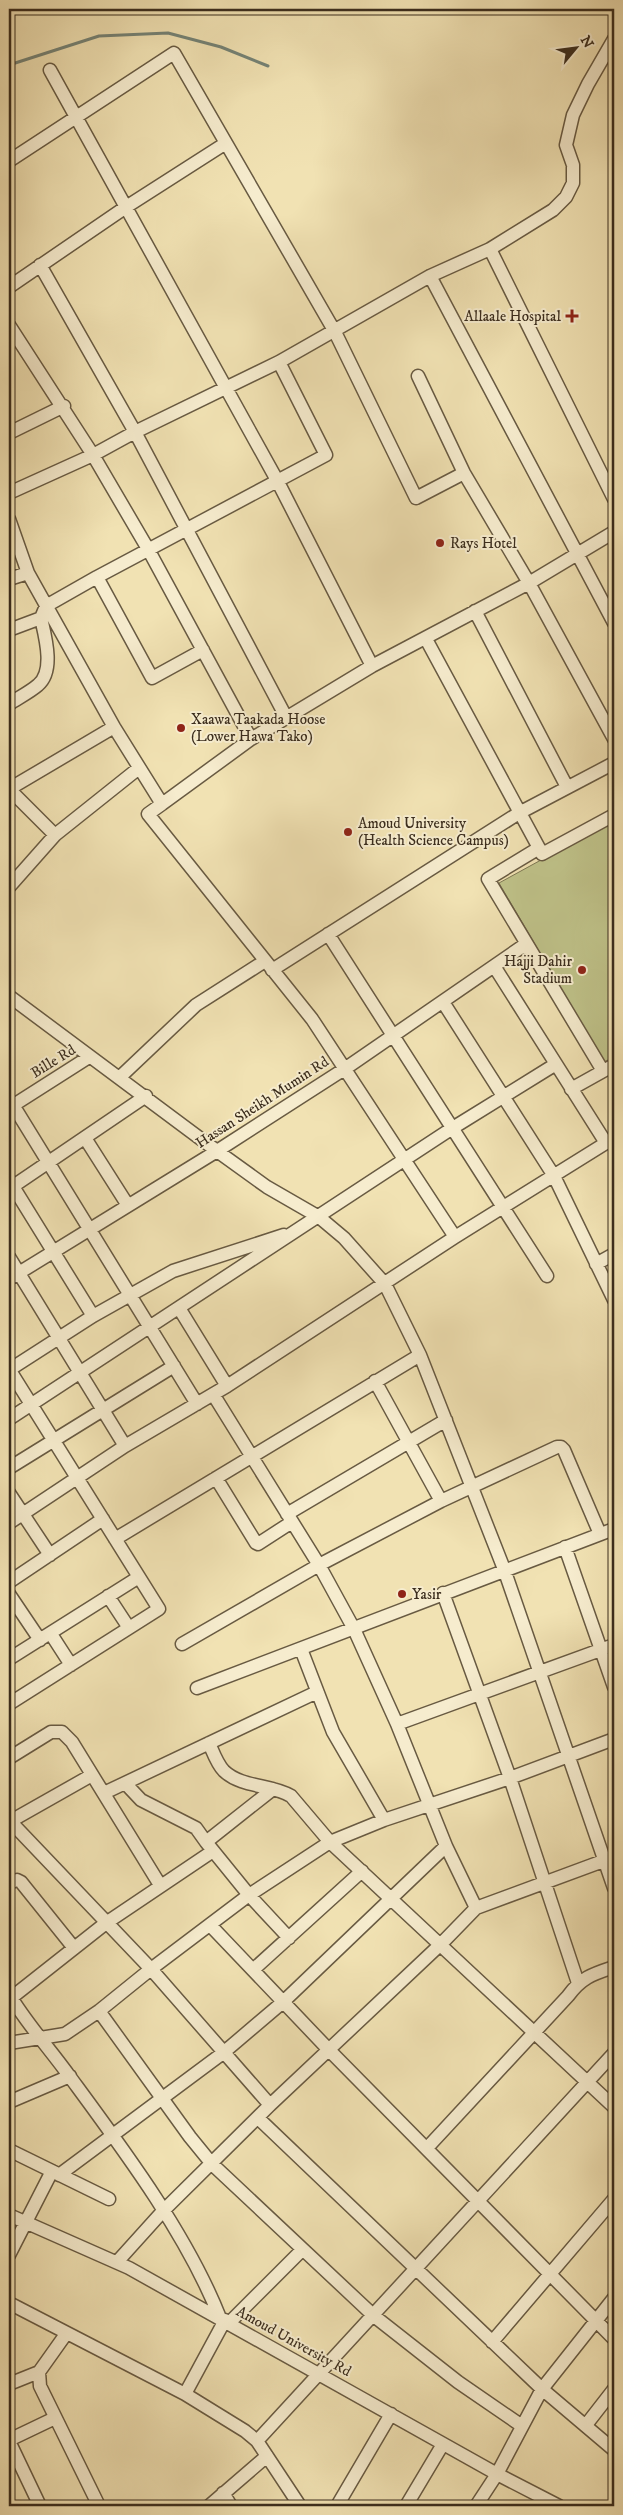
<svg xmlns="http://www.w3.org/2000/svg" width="623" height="2515" font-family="'IM FELL DW Pica',serif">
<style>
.park{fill:#bfc289;stroke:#7d7853}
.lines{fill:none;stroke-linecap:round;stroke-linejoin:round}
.stream{stroke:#758376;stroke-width:3}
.minor-casing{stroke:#685a42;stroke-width:15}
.minor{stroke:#f6ecce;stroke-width:12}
.poi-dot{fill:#8f2418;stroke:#f6ecce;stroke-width:2}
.labels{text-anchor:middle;stroke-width:4;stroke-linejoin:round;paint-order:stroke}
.poi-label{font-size:15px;fill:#3b2d1d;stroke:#f6ecce;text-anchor:start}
.street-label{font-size:15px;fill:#3b2d1d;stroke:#f6ecce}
</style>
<rect width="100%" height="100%" fill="#f1e2b3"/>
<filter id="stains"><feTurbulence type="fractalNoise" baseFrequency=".004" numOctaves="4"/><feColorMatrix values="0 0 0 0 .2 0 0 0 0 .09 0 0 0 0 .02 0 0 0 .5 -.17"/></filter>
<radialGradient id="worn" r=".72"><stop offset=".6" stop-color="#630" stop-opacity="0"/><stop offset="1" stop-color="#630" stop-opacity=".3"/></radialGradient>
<path class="park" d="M 614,820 L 614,1057 L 604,1062 L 499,883 Z"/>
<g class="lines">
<path class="stream" d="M 9,65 L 99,36 L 168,33 L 221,47 L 268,66"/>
<g class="minor-casing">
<path id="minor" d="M 50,70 L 278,482 L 372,666
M 9,161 L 174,53 L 335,332 L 416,498 L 464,473
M 490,249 L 614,499
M 40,265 L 135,432 L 286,717
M 430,276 L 614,623
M 9,287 L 126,207 L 226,143
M 9,325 L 93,455 L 148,549 L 251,739
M 418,376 L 464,473 L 529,583 L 614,739
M 9,433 L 64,406
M 9,493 L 93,455 L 135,432 L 279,362 L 430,276 L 490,249 L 553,210 L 566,197 L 573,183 L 573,165 L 566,145 L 573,115 L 588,84 L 614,39
M 9,519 L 28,573 L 114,727 L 162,804 L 251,739 L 372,666 L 529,583 L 614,532
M 97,577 L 152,678 L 203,650
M 9,579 L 28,573
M 475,611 L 567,787
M 9,630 L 41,618 L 46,606 L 97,577 L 326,455 L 279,362
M 426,639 L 539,848 L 488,879 L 603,1071
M 9,704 C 18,698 30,692 38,685 C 55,671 45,636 41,618
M 9,789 L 114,727
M 9,789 L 55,835
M 162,804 L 148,814 L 312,1019 L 455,1237
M 539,848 L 542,854 L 614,815
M 9,887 L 55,835 L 139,768
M 328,934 L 547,1276
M 494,966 L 606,1143
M 272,970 L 519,813 L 614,763
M 9,996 L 217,1151 L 267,1187 L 319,1217 L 344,1238 L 385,1284 L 420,1355 L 504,1569 L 614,1888
M 443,1002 L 554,1176 L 614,1300
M 119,1078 L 196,1005 L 265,961
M 571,1089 L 614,1065
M 13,1105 L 197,1404
M 9,1108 L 89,1057
M 85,1138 L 127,1204
M 9,1180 L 93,1316
M 9,1189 L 146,1096
M 9,1257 L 125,1446
M 596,1264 L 614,1254
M 9,1279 L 217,1151 L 346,1068 L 526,944
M 179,1308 L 227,1386
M 9,1369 L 159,1609 L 9,1704
M 9,1370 L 93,1316 L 173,1271 L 284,1235
M 375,1381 L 441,1501
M 213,1394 L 319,1565 L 354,1629 L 397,1724 L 446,1846 L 476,1908
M 9,1419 L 451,1129 L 556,1064
M 9,1468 L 174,1366
M 216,1478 L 256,1543 L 258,1544 L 292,1522
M 9,1493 L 50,1555
M 287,1514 L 446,1420
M 9,1523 L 125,1446 L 227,1386 L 455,1237 L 614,1138
M 115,1539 L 420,1355
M 565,1547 L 614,1687
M 9,1582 L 103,1519
M 443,1593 L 510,1778 L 578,1983
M 9,1594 L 40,1640
M 108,1596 L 129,1628
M 51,1634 L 71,1665
M 182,1644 L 319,1565 L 441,1501 L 557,1447 L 561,1447 L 564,1450 L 600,1534
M 301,1649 L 333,1732 L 384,1820
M 9,1659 L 139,1577
M 197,1688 L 614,1529
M 397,1724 L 614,1645
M 209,1743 C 213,1752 217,1764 224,1771 C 242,1788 271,1784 291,1796 L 330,1842 L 614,2107
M 9,1758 L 51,1732 L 62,1732 L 72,1742 L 160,1885
M 125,1783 L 141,1800 L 196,1828 L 206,1842
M 273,1789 L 206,1842 L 249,1895 L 289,1938
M 104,1793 L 317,1692
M 9,1820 L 151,1969 L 270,2105
M 9,1822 L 92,1775
M 9,1883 L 17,1880 L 21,1882 L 74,1948
M 210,1925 L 329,2050 L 614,2339
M 254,1969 L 362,1871
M 9,1994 C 26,2023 50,2049 70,2077 C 123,2149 187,2234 220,2318
M 11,1998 L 106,1923 L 213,1851
M 99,2011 L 190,2137 L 212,2164 L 374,2316 L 458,2382 L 522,2426
M 9,2043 L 65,2034 L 99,2011 L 151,1969 L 249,1895 L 330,1842 L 384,1820 L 510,1778 L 614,1739
M 9,2102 L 70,2076
M 258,2118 L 542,2389 L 614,2450
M 427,2148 L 568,1996 C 582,1977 593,1974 614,1967
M 9,2150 L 109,2199
M 59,2175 L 223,2053 L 283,2002 L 446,1846
M 9,2215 L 129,2268 L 497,2474 L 559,2506
M 9,2255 L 52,2171
M 117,2262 L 163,2211 L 270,2105 L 442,1943 L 476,1908 L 614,1857
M 9,2303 L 185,2394 L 245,2431 L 257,2441 L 300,2506
M 229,2323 L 302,2250
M 492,2342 L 614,2199
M 39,2372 L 40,2386 L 99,2506
M 9,2384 L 39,2372 L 66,2334
M 185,2394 L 225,2320
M 586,2425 L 614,2389
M 9,2440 L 55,2418
M 9,2441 L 40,2506
M 257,2441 L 614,2053
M 223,2493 L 231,2506
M 209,2506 L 267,2456
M 337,2506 L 391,2414
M 406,2506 L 443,2444
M 476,2506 L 497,2474 L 542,2389 L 614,2298"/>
</g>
<use href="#minor" class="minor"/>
</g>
<g class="poi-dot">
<path d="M569.5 308.5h5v5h5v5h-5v5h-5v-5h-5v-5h5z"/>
<circle cx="440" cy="543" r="5"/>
<circle cx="181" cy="728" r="5"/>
<circle cx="348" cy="832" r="5"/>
<circle cx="582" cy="970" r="5"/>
<circle cx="402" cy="1594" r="5"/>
</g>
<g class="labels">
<g class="poi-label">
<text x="561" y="321" text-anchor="end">Allaale Hospital</text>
<text x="450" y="548">Rays Hotel</text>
<text x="191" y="724">Xaawa Taakada Hoose<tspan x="191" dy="17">(Lower Hawa Tako)</tspan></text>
<text x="358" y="828">Amoud University<tspan x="358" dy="17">(Health Science Campus)</tspan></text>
<text x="572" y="966" text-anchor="end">Hajji Dahir<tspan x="572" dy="17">Stadium</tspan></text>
<text x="412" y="1599">Yasir</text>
</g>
<g class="street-label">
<text transform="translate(53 1061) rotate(-32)" y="5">Bille Rd</text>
<text transform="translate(262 1102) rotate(-33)" y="5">Hassan Sheikh Mumin Rd</text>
<text transform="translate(294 2341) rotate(29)" y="5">Amoud University Rd</text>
</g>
</g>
<rect width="623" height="2515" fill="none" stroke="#f1e2b3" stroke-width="30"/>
<rect x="10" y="10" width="603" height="2495" fill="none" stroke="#3b2d1d" stroke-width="2.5"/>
<rect x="15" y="15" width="593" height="2485" fill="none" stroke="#3b2d1d"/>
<g transform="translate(576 48) rotate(61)" stroke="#f6ecce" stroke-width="4" paint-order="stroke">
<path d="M0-4L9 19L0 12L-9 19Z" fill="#3b2d1d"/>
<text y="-8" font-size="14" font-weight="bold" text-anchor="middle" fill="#3b2d1d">N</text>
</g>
<rect width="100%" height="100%" filter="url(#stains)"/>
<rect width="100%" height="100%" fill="url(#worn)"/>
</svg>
